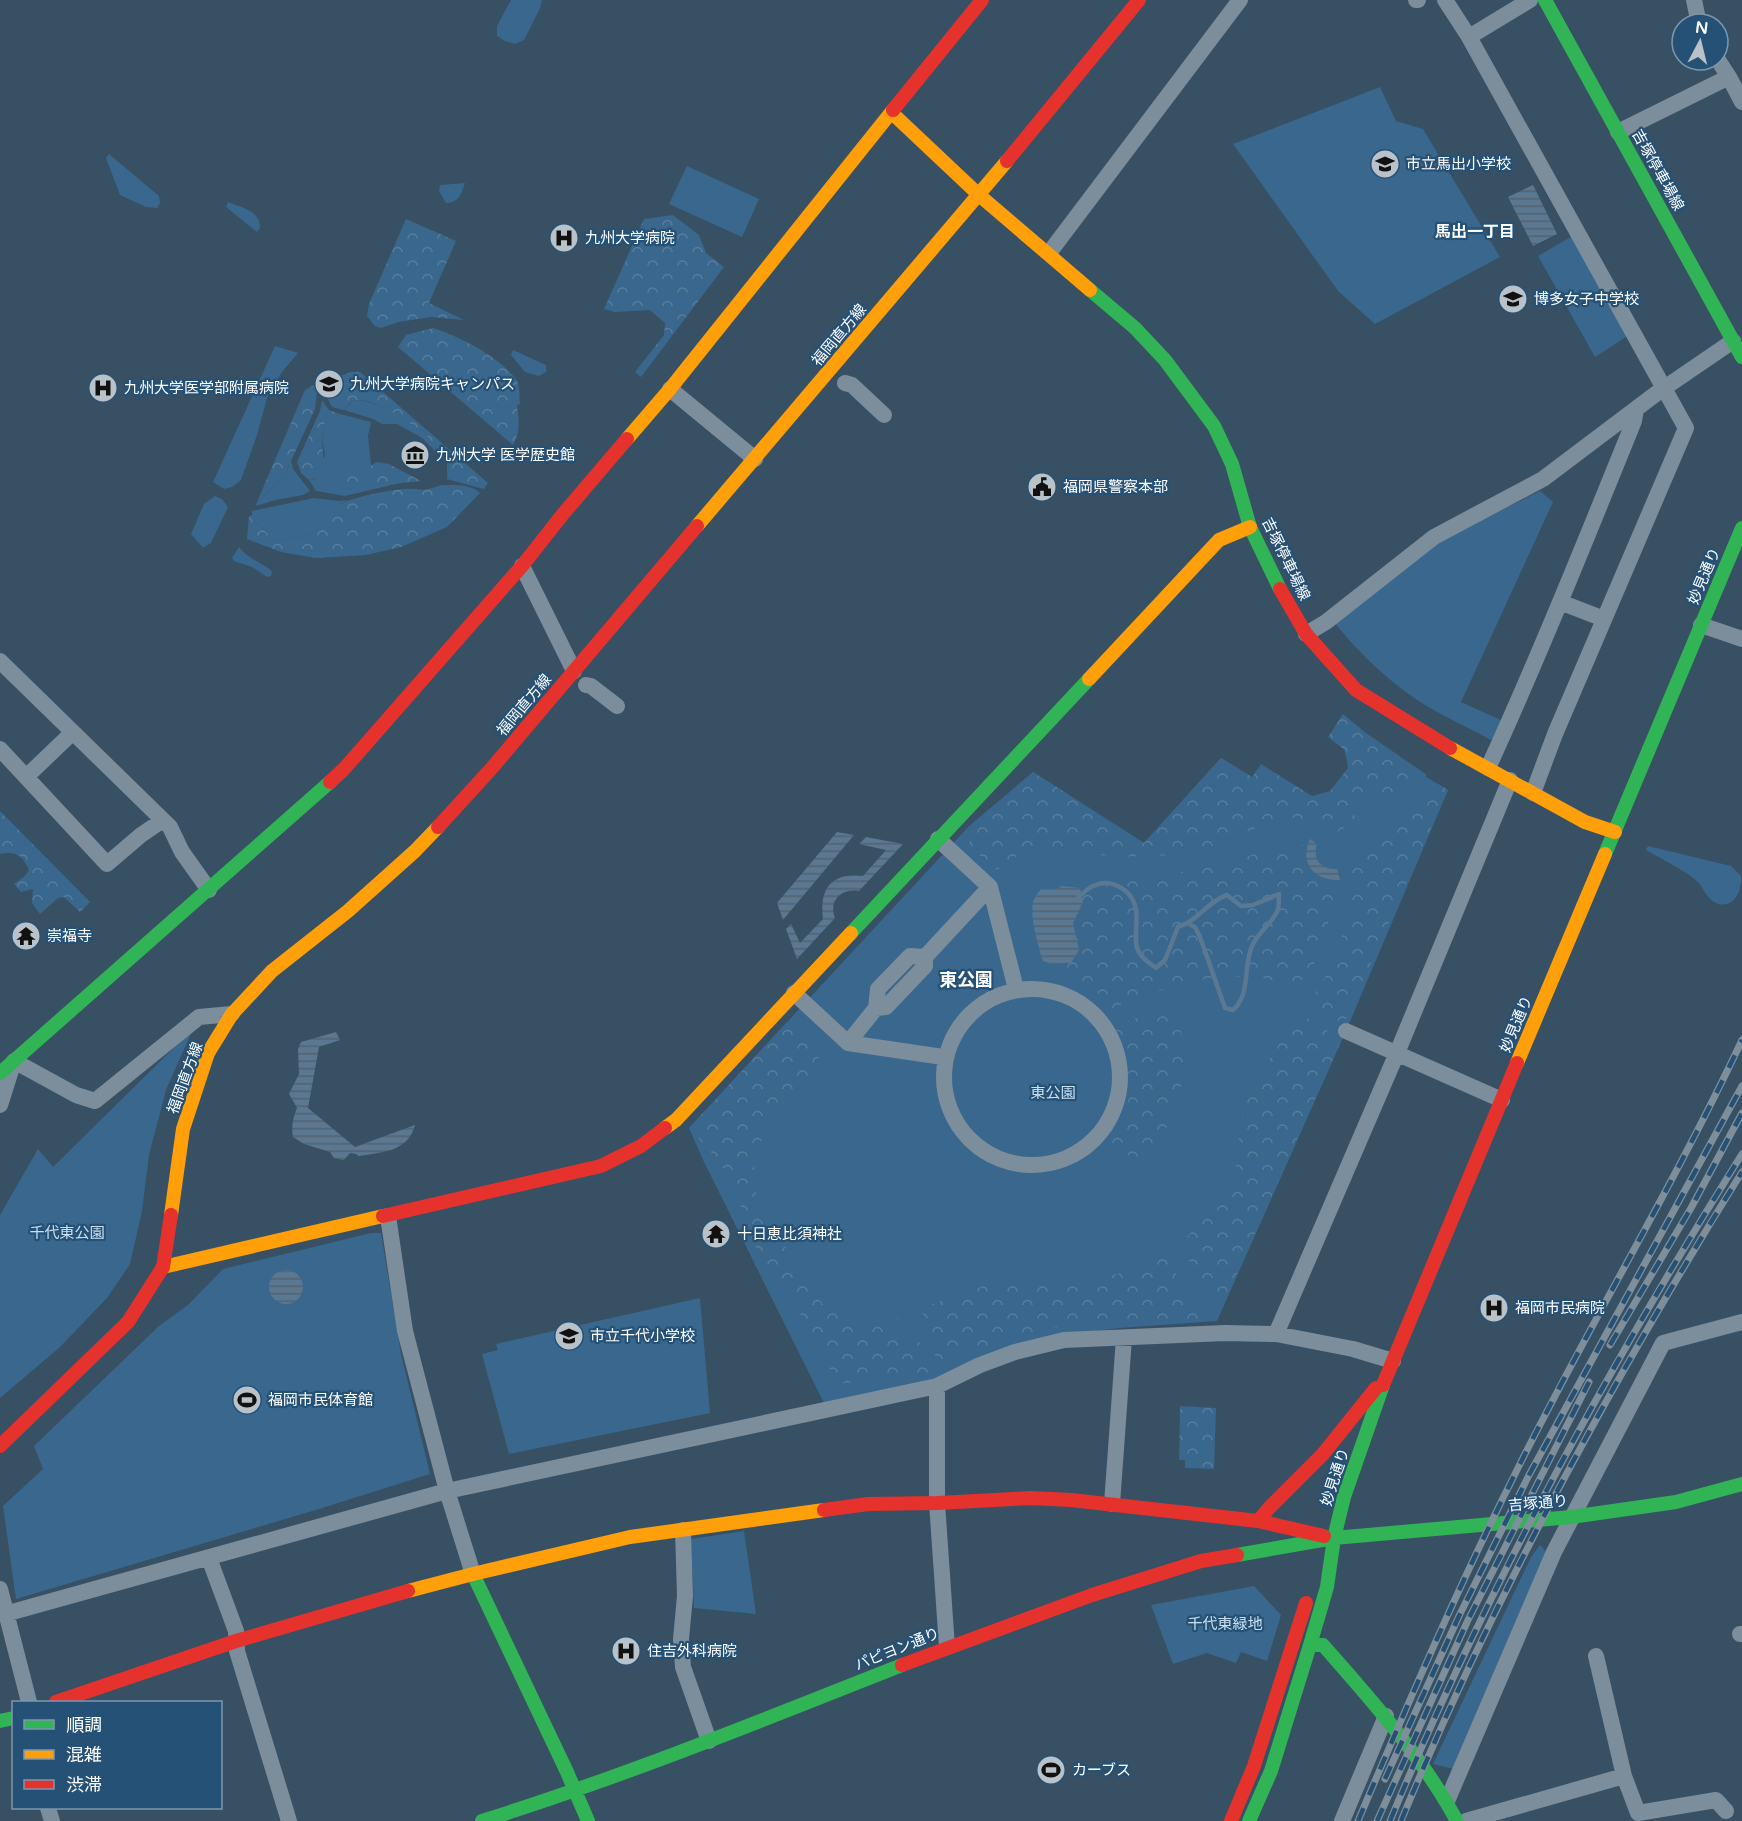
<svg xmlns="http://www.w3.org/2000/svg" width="1742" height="1821" font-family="'Varela Round','Noto Sans JP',sans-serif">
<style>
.green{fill:#3a678d}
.forest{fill:url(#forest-crowns)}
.water{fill:url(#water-rules)}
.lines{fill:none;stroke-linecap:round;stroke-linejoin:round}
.stream{stroke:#5a7892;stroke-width:4.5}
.street{stroke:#7c8d9b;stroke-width:16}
.fast{stroke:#30b455;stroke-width:14}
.slow{stroke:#ff9f0a;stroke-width:14}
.jam{stroke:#e5322d;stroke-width:14}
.rail-casing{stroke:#7e8f9b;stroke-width:7}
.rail{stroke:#265176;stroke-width:4.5;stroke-dasharray:14;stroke-linecap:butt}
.labels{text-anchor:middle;stroke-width:4.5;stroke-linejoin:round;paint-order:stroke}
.poi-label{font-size:15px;fill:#fff;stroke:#265176;text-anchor:start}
.street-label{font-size:15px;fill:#fff;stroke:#265176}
.park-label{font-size:15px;fill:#c9e0f2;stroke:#265176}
.neighbourhood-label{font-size:16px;font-weight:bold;fill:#fff;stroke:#265176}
.quarter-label{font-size:18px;font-weight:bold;fill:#fff;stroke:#265176}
</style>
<defs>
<pattern id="forest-crowns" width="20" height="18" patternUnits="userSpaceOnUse" patternTransform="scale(1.5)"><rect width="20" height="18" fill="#3a678d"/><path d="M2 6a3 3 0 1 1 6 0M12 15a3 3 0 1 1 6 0" fill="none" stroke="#587e9e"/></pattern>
<pattern id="water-rules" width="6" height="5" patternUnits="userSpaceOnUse" patternTransform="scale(1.5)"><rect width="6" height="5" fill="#5a7892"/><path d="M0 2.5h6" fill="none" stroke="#53626f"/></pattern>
</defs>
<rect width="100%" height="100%" fill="#385064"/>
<path class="green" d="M 511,0 L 542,0 L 540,8 L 524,40 L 515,44 L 505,41 L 497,36 L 497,26 Z
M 1380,87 L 1396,121 L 1423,129 L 1500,257 L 1375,324 L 1338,291 L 1233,144 Z
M 109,154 L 159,196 L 160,203 L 157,208 L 146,207 L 120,195 L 106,158 Z
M 687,166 L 759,199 L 742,237 L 669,204 Z
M 465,183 C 461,194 459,203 446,203 L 439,191 L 440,185 Z
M 228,202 C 242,208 261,211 260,228 L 257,232 L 226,207 Z
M 1574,235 L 1629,335 L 1595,357 L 1538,256 Z
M 275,346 L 298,353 L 282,372 L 267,398 L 257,435 L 241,480 L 232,487 L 224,489 L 213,482 Z
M 513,350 L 546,365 L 546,372 L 539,376 L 525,372 L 511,355 Z
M 360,400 C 384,405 413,421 431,439 C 437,446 443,454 449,461 L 447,479 L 447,463 L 422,438 L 397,424 L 382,424 L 373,419 L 344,410 L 353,401 Z
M 340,414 L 371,422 L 368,436 L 371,465 L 400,483 L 345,496 L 316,491 L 309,480 L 315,479 L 325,455 L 322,439 L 324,424 Z
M 291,461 L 293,469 L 310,491 L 303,495 L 275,500 L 256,506 L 257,502 L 262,499 L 286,472 Z
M 1540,491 L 1553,502 L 1461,702 L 1505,722 L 1495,742 C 1473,730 1451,720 1430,708 C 1393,686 1361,656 1334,622 L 1439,541 Z
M 215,496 L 222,499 L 228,507 L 211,543 L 203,548 L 191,534 L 204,504 Z
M 314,498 L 339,501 L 348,500 L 334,506 L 329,521 L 310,534 L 276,541 L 249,516 L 252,515 L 252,511 Z
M 239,547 C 248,559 261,562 272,571 L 271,576 L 267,577 L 252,567 L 234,561 L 232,558 Z
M 1350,731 L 1448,790 L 1346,1031 L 1217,1321 L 1119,1328 L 1063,1336 L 921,1385 L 824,1403 L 704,1162 L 689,1128 L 969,826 L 1033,772 L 1144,843 L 1221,758 L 1252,777 L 1314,807 L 1354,779 L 1344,750 Z
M 1648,846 L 1731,866 L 1741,876 C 1742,891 1734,910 1716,903 C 1707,899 1704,889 1698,882 C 1685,870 1661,859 1646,850 Z
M 193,1029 L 166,1090 L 149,1155 L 142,1211 L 130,1264 L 107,1298 L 60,1347 L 0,1398 L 0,1215 L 38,1149 L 53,1167 Z
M 371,1233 L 381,1233 L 401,1354 L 430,1474 L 319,1509 L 16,1599 L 3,1506 L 43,1469 L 34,1446 L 159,1326 L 188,1305 L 223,1269 Z
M 700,1298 L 710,1413 L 509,1454 L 482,1354 L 498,1350 L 496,1344 Z
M 744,1531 L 756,1614 L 694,1608 L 691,1539 Z
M 1540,1545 L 1547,1553 L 1454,1769 L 1433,1764 L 1531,1557 Z
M 1254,1586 L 1281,1615 L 1267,1661 L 1241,1652 L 1236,1663 L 1207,1653 L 1173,1664 L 1151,1605 Z"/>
<path class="forest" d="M 673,215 L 699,235 L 706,253 L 724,267 L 641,377 L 635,372 L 664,335 L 665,323 L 650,310 L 615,312 L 604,309 L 644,219 Z
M 406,219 L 456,241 L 429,303 L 464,320 L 431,317 L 398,322 L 381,328 L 375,326 L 367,316 L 369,304 Z
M 433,328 C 459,336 502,358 517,381 C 520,387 519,397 520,404 L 517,405 C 519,420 521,431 513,445 L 398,347 L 406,335 Z
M 351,372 L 360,372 L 488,483 L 484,489 L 447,479 L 449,461 C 443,454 437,446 431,440 C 420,428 369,394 354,401 C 350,402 347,407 344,410 L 332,407 L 322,388 L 323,382 Z
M 314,385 L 317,392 L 315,409 L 291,461 L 286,472 L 262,499 L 257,502 L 305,390 Z
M 322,400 L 329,410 L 340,414 L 324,424 C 324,429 322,434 322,439 C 322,453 330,476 309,480 L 301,473 L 297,462 L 320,411 Z
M 377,462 L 389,464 L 421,481 L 393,484 L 368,490 L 374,483 L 370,477 L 370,466 Z
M 345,466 L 363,469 L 368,474 L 362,486 L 346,492 L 335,488 L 337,474 Z
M 441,485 C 453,485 471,484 480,493 L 447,527 L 401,547 L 366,555 L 316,558 L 281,552 L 247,539 L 249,516 L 276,541 L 310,534 L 328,521 L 334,506 C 356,497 380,491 404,489 C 422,488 421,493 441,485 Z
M 1343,714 L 1366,733 L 1427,775 L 1387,801 L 1372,786 L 1347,801 L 1357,820 L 1337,832 L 1316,820 L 1282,817 L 1208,848 L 1177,855 L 1116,857 L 1063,850 L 1041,850 L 1015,857 L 997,870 L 970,847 L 969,838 L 1033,772 L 1144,843 L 1221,758 L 1252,777 L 1261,764 L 1312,796 L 1330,791 L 1348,768 L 1345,750 L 1328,737 Z
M 1438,784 L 1448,790 L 1344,1024 L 1308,1004 L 1329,971 L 1347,923 L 1349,900 L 1353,886 L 1351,873 L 1353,855 L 1407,818 L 1408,811 Z
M 0,811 L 90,902 L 80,912 L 64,897 L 58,898 L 40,914 L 32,903 L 33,889 L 21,892 L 14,884 L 25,876 L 29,870 C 22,855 16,851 0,854 Z
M 1306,845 C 1304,857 1304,869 1311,879 L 1335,881 L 1335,897 L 1319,957 L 1296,988 C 1234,962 1170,985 1111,1009 L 1098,993 L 1062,976 L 1061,966 C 1087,945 1072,942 1076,916 C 1077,903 1084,891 1091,881 L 1129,879 L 1201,869 L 1240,860 L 1256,853 L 1282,846 Z
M 1168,1004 L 1174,1010 L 1184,1042 L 1189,1065 L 1165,1132 L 1155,1148 L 1141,1165 L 1106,1138 C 1111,1131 1119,1123 1123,1115 C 1138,1089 1125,1052 1114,1027 Z
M 1298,1015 C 1316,1021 1329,1029 1339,1045 L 1220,1312 L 1190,1263 L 1183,1243 C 1196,1223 1221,1209 1230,1187 C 1241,1159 1236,1129 1246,1101 C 1256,1075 1283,1040 1298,1015 Z
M 787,1022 L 819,1056 C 812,1082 793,1094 776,1114 C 766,1127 759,1144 755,1160 C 751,1173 759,1215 767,1227 C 775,1238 787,1247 794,1258 C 798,1266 800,1276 805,1284 C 811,1294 835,1316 846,1320 C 863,1327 883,1322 900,1317 L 902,1335 L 921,1343 L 929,1373 L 838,1384 L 780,1277 L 762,1264 L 732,1183 L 719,1161 L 689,1128 Z
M 1162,1254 L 1168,1260 L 1205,1321 L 1133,1320 L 1062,1326 L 973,1350 L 939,1368 L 921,1308 L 992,1283 L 1027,1280 L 1076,1280 L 1099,1278 L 1122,1273 L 1154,1255 Z
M 1180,1406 L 1216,1408 L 1214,1469 L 1185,1468 L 1185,1460 L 1179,1460 Z"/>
<path class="water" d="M 1533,185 L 1557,234 L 1533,246 L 1508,197 Z
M 837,832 L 854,835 L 783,920 L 777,903 Z
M 866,837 L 903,844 L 859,891 C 842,888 828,900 835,918 L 797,959 L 786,929 L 791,924 L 800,943 L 823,919 C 819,889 831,872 863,876 L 886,850 L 859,844 Z
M 1310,839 L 1317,844 C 1312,859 1321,870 1337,869 L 1340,880 C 1314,881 1299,863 1310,839 Z
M 1062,886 L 1080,888 L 1083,902 L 1073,923 L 1079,950 L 1071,963 L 1052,964 L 1043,961 C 1038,947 1030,917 1033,902 C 1034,897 1038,893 1041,889 L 1057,889 Z
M 336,1032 L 340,1040 L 319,1047 L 308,1108 L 355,1147 L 415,1125 C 408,1152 382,1152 359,1156 L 356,1154 L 350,1153 L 344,1160 L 334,1158 L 330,1152 L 304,1144 L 293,1137 C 291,1126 293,1118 297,1108 L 289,1094 L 299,1074 L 298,1049 L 301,1042 Z
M269 1287a17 17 0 1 1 34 0a17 17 0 1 1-34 0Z"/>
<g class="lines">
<path class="stream" d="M 1078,898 C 1082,894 1088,888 1093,886 C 1111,877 1133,890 1136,910 C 1138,922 1134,936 1137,948 C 1140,957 1149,963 1156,968 L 1165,960 L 1178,927 C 1198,921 1208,901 1227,895 L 1241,906 L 1253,905 L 1279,894 C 1279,899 1279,905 1278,909 C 1275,920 1259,932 1253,944 C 1242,965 1252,993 1233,1010 L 1225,1008 L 1200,937 L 1195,927 L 1189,924"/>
<path class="street" d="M 1416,0 L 1418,0
M 1445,0 L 1469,37
M 1530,0 L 1469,37 L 1686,428 L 1555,734 L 1533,793
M 1694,0 L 1699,24
M 1729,77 L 1742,102
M 1618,132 L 1729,77 L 1718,60
M 1049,253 L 1240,0
M 845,383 L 852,385 L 884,415
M 670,389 L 755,459
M 522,566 L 574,671
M 1560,602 L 1604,619
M 1701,625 L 1742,639
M 1306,634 L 1326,622 L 1434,537 L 1543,479 L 1657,393 L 1733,341
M 0,661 L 170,827 L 182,852 L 209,890
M 586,685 L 591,686 L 617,706
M 0,749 L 107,864 L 141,835 L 163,820
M 1488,768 C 1540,654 1587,537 1634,421 L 1636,409
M 26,777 L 73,732
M 990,887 L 1016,989
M944 1077a88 88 0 1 1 176 0a88 88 0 1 1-176 0Z
M 794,993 L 848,1043 L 876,1008 L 886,1007 L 925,966 L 925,957 L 990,887 L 938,839
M 876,1008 L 878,989 L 910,956 L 925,957
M 1346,1031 L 1502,1100
M 848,1043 L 943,1057
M 0,1105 L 14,1061 L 76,1095 L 95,1101 L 199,1017 L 232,1014
M 388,1216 L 405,1331 L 447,1491 L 473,1574
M 1276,1334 L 1397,1053 L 1510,780
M 937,1386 L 937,1503 L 947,1647
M 1112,1504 L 1124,1338
M 683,1530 L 685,1596 L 681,1639 L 683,1667 L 709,1741
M 209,1558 L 236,1631 L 237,1651 L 289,1821
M 0,1589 L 29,1702
M 5,1614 L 447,1491 L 937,1386 L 980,1365 L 1015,1352 L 1064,1340 L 1225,1333 L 1276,1334 L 1353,1349 L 1393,1361
M 1740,1634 L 1742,1634
M 1596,1656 L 1624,1776 L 1638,1813 L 1716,1800 L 1726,1811
M 1447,1801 L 1554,1552 L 1663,1343 L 1742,1322
M 48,1808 L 52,1821
M 1342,1821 L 1386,1716
M 1466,1821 L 1624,1776"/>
<path class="fast" d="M 1545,0 L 1742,357
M 1090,290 L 1135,328 L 1165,360 L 1214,426 L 1232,464 L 1250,527 L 1280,589
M 1605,854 L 1742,528
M 851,933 L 1089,679
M 0,1073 L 330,782
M 1237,1555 L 1334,1538 L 1571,1517 L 1676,1502 L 1742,1484
M 473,1574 L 567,1772 L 588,1821
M 1310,1645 L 1323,1645 C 1372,1701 1421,1755 1457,1821
M 0,1721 L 14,1718
M 482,1821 C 625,1776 763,1720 902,1665
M 1249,1821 L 1271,1771 L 1310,1645 L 1327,1587 L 1334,1538 L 1344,1497 L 1383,1385"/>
<path class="slow" d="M 892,113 L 979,195 L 1090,290
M 627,439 L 670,389 L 893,110
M 697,526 L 1007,161
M 1089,679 L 1219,540 L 1250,527
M 1450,748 L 1585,822 L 1615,832
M 1517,1063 L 1605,854
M 665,1128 L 676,1120 L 851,933
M 171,1215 L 183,1129 L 208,1053 L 232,1014 L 272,971 L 348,911 L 415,851 L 438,827
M 163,1267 L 383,1216
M 408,1591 L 473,1574 L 630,1537 L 824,1510"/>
<path class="jam" d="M 893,110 L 982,0
M 1007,161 L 1139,0
M 1280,589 L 1306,634 L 1356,690 L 1450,748
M 330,782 L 344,769 L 522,566 L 563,514 L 627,439
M 438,827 L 491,769 L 697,526
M 383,1216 L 601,1166 L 641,1146 L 665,1128
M 1383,1385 L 1517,1063
M 0,1446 L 128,1322 L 163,1267 L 171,1215
M 824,1510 L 868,1504 L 937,1503 L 1030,1498 L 1071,1500 L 1258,1521 L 1324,1536
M 1258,1521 L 1269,1508 L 1323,1454 L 1376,1388
M 902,1665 L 1092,1595 L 1201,1561 L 1237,1555
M 56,1702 L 236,1641 L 408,1591
M 1231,1821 L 1254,1766 L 1306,1603"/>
<g class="rail-casing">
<path id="rail" d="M 1610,1345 L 1691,1208 L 1742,1113
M 1385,1779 L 1459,1616 L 1529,1475 L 1742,1086
M 1358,1821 C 1408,1703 1459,1585 1517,1470 C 1589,1325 1673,1187 1742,1040
M 1377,1821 L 1468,1620 L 1589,1382
M 1390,1821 C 1486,1589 1609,1366 1742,1154
M 1401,1821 C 1494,1595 1613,1379 1742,1172"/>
</g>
<use href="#rail" class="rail"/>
</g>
<defs>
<g id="school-disc" transform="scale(1.5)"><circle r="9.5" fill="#b9c2c9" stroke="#265176"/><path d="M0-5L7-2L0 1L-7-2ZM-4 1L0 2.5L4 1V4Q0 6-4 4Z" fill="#111"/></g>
<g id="hospital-disc" transform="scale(1.5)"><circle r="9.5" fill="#b9c2c9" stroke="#265176"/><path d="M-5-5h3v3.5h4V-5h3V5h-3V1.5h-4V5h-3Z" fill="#111"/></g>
<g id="university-disc" transform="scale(1.5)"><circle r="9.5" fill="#b9c2c9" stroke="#265176"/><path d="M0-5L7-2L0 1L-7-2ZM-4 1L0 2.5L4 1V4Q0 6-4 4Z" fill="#111"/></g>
<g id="museum-disc" transform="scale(1.5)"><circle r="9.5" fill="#b9c2c9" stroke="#265176"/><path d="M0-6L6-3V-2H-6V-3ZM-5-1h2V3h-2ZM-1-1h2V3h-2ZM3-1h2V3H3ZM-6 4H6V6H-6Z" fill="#111"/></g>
<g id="civic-disc" transform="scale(1.5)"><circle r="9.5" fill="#b9c2c9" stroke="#265176"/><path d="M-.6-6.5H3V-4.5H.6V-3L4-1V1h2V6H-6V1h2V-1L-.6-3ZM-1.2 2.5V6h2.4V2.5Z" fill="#111"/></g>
<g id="temple-disc" transform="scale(1.5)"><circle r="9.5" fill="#b9c2c9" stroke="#265176"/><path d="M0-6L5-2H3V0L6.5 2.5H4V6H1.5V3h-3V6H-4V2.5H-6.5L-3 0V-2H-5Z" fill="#111"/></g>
<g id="stadium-disc" transform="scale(1.5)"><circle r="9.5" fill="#b9c2c9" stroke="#265176"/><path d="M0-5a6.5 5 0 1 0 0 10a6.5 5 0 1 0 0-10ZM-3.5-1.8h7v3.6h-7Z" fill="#111"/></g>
</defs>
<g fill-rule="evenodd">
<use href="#school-disc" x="1385" y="164"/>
<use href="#hospital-disc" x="564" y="238"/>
<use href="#school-disc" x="1513" y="299"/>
<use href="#university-disc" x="329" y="384"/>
<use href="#hospital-disc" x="103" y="388"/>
<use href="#museum-disc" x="415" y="455"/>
<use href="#civic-disc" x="1042" y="487"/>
<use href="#temple-disc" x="26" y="936"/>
<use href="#temple-disc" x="716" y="1234"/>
<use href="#hospital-disc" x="1494" y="1308"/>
<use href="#school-disc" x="569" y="1336"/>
<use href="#stadium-disc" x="247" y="1400"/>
<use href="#hospital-disc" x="626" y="1651"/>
<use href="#stadium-disc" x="1051" y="1770"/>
</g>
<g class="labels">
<g class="poi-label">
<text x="1406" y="169">市立馬出小学校</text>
<text x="585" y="243">九州大学病院</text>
<text x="1534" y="304">博多女子中学校</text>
<text x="350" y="389">九州大学病院キャンパス</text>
<text x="124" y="393">九州大学医学部附属病院</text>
<text x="436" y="460">九州大学 医学歴史館</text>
<text x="1063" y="492">福岡県警察本部</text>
<text x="47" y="941">崇福寺</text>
<text x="737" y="1239">十日恵比須神社</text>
<text x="1515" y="1313">福岡市民病院</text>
<text x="590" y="1341">市立千代小学校</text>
<text x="268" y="1405">福岡市民体育館</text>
<text x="647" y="1656">住吉外科病院</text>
<text x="1072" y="1775">カーブス</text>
</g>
<g class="street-label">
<text transform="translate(1658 170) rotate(61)" y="5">吉塚停車場線</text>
<text transform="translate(839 335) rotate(-50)" y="5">福岡直方線</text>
<text transform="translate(1286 559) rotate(64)" y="5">吉塚停車場線</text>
<text transform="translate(1704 576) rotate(-67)" y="5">妙見通り</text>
<text transform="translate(524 705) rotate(-50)" y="5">福岡直方線</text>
<text transform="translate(1516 1024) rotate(-67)" y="5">妙見通り</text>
<text transform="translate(185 1078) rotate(-70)" y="5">福岡直方線</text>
<text transform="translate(1335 1477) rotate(-72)" y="5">妙見通り</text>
<text transform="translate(1538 1503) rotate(-5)" y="5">吉塚通り</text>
<text transform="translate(897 1649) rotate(-22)" y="5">パピヨン通り</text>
</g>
<g class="park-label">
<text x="1053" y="1098">東公園</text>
<text x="67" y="1238">千代東公園</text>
<text x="1225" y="1629">千代東緑地</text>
</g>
<g class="neighbourhood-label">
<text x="1475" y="237">馬出一丁目</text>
</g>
<g class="quarter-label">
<text x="966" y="986">東公園</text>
</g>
</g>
<rect x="12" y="1701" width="210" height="108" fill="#265176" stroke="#7d97ad" stroke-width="1.5"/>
<rect x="24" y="1720" width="30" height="9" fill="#30b455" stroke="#7d97ad" stroke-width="1.5"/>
<text x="66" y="1731" font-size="18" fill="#ffffff">順調</text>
<rect x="24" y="1750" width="30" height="9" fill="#ff9f0a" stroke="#7d97ad" stroke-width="1.5"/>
<text x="66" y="1761" font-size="18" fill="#ffffff">混雑</text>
<rect x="24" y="1780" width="30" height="9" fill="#e5322d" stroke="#7d97ad" stroke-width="1.5"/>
<text x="66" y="1791" font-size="18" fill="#ffffff">渋滞</text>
<g transform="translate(1700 42) rotate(7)"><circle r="28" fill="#265176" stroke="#7d97ad" stroke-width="1.5"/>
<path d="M0-4.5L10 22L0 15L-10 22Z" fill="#b9c2c9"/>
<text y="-9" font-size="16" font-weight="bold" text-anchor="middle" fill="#ffffff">N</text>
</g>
</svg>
